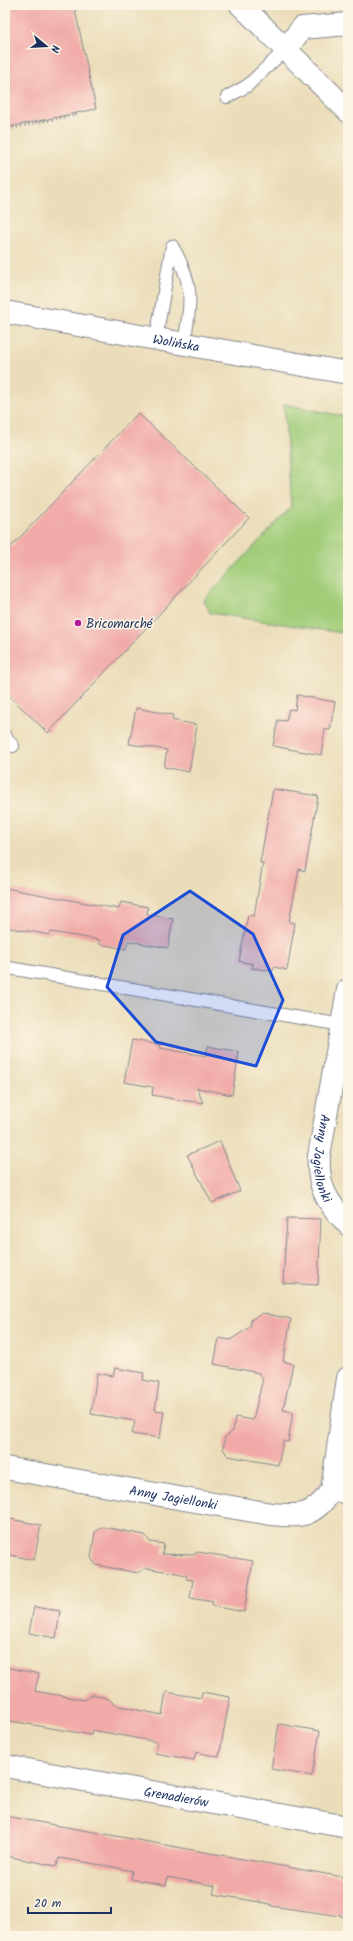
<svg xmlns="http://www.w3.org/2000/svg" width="353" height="1941" font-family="Kalam,sans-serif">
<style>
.green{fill:#a2ce7a;stroke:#5e7e6c}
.building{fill:#f1aaa8}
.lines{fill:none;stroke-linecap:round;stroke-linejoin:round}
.service-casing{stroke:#83868c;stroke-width:14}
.minor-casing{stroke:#83868c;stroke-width:24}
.tertiary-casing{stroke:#83868c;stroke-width:24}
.path{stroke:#83868c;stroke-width:2.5;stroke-dasharray:1 3;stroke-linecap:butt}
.service{stroke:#fff;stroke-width:12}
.minor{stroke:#fff;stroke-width:22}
.tertiary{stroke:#fff;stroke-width:22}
.marked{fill:#1d4ed8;fill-opacity:0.2;stroke:#1d4ed8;stroke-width:3;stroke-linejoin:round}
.poi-dot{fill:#b5179e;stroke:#fcf5e5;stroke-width:1.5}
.labels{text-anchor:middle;stroke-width:3;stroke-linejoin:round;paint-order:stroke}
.street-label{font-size:13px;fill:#1b2f5e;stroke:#fcf5e5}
.poi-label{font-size:13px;fill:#1b2f5e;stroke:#fcf5e5;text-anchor:start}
</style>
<rect width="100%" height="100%" fill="#fcf5e5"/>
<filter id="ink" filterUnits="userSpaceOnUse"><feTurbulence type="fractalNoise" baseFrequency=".025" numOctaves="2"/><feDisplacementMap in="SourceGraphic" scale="8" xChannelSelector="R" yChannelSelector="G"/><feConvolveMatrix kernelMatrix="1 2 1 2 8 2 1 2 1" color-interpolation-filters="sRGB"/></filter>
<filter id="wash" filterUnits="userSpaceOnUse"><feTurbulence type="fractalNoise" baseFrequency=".012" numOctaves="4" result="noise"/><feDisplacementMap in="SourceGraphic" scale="16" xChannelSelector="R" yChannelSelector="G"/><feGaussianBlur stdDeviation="0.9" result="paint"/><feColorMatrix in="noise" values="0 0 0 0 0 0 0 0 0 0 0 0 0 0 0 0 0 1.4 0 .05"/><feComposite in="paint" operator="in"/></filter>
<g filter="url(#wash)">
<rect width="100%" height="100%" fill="#ebddb9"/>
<path class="green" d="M 284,404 L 348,417 L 348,634 L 210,613 L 204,600 L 291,507 Z"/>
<g id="blocks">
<path class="building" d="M 5,5 L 74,5 L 96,109 L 5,128 Z
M 138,413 L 249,518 L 48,733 L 5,692 L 5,553 Z
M 297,695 L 335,702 L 330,730 L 325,729 L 321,755 L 273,746 L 278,720 L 286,721 L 289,709 L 295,710 Z
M 136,708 L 173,715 L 172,720 L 197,725 L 189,772 L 164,767 L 167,750 L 129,744 Z
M 273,789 L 318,796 L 305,871 L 299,869 L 289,922 L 295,923 L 287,970 L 274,967 L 273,971 L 252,968 L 253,964 L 239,961 L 248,915 L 254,916 L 263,863 L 260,863 Z
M 5,888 L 119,909 L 121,902 L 148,907 L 147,914 L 173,919 L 168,948 L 128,941 L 126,949 L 99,944 L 100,940 L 51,932 L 50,935 L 5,927 Z
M 132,1040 L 160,1045 L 160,1048 L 206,1056 L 208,1046 L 239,1052 L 232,1095 L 197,1088 L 203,1103 L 180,1100 L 152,1095 L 153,1087 L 124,1082 Z
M 220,1141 L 240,1191 L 212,1203 L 187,1155 Z
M 287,1218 L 321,1219 L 318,1285 L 283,1283 Z
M 262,1313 L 291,1319 L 283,1361 L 293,1364 L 283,1410 L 293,1412 L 288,1442 L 283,1441 L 278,1465 L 228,1456 L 223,1449 L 225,1437 L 233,1431 L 235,1417 L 253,1420 L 263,1378 L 259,1377 L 259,1373 L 214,1364 L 219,1338 L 230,1340 L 250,1327 L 251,1320 Z
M 115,1368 L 144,1373 L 143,1380 L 159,1383 L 155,1410 L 164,1411 L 160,1438 L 132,1434 L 135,1421 L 91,1414 L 97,1373 L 113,1376 Z
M 5,1518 L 41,1525 L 34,1560 L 5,1554 Z
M 103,1527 L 145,1535 L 150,1542 L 164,1544 L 162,1554 L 193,1555 L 198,1552 L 253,1561 L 244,1612 L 212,1606 L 213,1602 L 190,1598 L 193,1580 L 186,1579 L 187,1575 L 146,1568 L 138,1573 L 96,1565 L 91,1558 L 95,1532 Z
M 34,1607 L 60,1611 L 56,1638 L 29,1633 Z
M 5,1667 L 39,1674 L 35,1691 L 85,1700 L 93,1694 L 109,1699 L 115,1705 L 162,1715 L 166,1692 L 201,1698 L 202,1692 L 230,1697 L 219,1757 L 196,1752 L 194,1760 L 155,1753 L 157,1742 L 92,1730 L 91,1735 L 5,1720 Z
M 279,1724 L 320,1731 L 312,1776 L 271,1769 Z
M 5,1816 L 348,1878 L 348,1917 L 271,1906 L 271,1904 L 213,1894 L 215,1886 L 168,1877 L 166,1885 L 131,1879 L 132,1871 L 108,1866 L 59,1858 L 57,1866 L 5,1856 Z"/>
</g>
</g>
<g filter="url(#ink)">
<use href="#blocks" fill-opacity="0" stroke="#83868c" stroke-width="1"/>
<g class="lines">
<g class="service-casing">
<path id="service" d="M 227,97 L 247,86 L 286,49
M 172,246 C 195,285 191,301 184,344
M 156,339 L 172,246
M 5,736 L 13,746
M 9,968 L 342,1025"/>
</g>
<g class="minor-casing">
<g id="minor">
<path d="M 241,5 L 348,111"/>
<path d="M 286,49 L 302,28 L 348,24"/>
<path id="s1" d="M 348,990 L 319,1156 C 317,1186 327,1203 348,1224"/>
<path id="s2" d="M 5,1468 L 271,1514 C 302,1517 313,1517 332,1490 L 348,1492"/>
<path d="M 332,1490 L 348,1378"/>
<path id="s3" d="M 5,1766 L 348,1827"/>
</g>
</g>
<g class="tertiary-casing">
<g id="tertiary">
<path id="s4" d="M 5,312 L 348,373"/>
</g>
</g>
<path class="path" d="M 5,130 L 79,114"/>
<use href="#service" class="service"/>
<use href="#minor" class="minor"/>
<use href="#tertiary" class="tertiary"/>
</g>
</g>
<path class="marked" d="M 190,891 L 253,934 L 283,1000 L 256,1066 L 156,1042 L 107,987 L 123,935 Z"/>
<circle class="poi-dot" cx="78" cy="623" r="4"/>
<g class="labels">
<g class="street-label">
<text dy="5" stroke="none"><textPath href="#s4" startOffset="174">Wolińska</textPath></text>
<text dy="5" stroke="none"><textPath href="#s1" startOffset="171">Anny Jagiellonki</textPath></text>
<text dy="5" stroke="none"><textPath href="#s2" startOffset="171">Anny Jagiellonki</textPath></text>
<text dy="5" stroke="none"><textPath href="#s3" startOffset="174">Grenadierów</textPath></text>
</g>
<g class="poi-label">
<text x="86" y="628">Bricomarché</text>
</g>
</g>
<rect width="353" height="1941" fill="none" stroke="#fcf5e5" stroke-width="20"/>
<g transform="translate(46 46) rotate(108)" stroke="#fcf5e5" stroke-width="3" paint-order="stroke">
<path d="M0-3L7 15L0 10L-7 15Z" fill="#1b2f5e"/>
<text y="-6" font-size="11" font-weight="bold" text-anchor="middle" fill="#1b2f5e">N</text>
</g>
<path d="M28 1907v6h83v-6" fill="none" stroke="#1b2f5e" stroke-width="2"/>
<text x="34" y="1907" font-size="12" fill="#1b2f5e" stroke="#fcf5e5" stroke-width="3" paint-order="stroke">20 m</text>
</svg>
